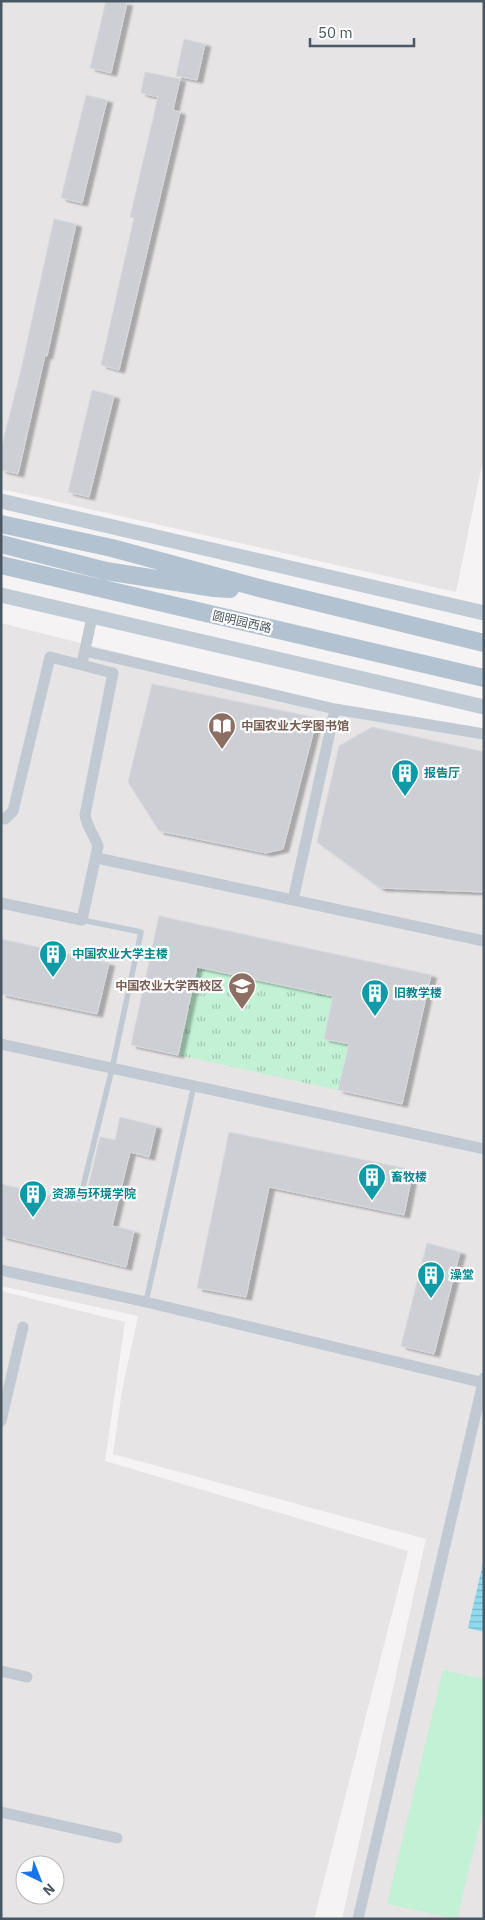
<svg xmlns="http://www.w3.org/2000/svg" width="485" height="1920" font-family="'IBM Plex Sans','Noto Sans SC',sans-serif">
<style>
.education{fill:#e6e4e5;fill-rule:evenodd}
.park{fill:url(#park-tufts)}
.pitch{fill:#c3f1d5}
.water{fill:url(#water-rules)}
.building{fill:#cdcfd5;stroke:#d7d9de;filter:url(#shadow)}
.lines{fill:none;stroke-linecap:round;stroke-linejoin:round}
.lane{stroke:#c1cad2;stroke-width:5.5}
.street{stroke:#c1cad2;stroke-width:11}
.secondary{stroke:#c1cbd6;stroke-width:15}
.primary{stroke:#b3c2d1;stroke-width:18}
.labels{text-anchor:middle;stroke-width:4.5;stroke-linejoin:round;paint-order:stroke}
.street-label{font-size:12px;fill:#4a5661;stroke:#fff}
.education-label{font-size:12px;font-weight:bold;fill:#785e54;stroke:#fff;text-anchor:start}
.culture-label{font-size:12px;font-weight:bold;fill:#0d838f;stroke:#fff;text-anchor:start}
</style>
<defs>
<pattern id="park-tufts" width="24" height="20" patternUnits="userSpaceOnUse" patternTransform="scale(1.25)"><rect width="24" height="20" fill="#c3f1d5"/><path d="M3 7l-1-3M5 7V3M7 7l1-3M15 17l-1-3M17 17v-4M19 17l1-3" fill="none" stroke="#a0c6b0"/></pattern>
<pattern id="water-rules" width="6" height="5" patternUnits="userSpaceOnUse" patternTransform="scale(1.25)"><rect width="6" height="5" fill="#90daee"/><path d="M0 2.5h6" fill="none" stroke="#78b4c4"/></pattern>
<filter id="shadow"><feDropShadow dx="5.5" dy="3" stdDeviation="1" flood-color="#0004"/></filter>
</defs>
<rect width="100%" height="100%" fill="#f5f3f3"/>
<path class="education" d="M 1,1 L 484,1 L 484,455 L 456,592 L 1,489 Z
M 1,623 L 336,707 L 484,733 L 484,1919 L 342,1919 L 426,1539 L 113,1454 L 122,1391 L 138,1316 L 1,1286 Z
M 1,1291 L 125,1322 L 105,1461 L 408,1551 L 314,1919 L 1,1919 ZM 25,1865 L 55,1865 L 55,1895 L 25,1895 Z"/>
<path class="park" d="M 197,967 L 333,996 L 324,1038 L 349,1044 L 338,1090 L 178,1055 Z"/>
<path class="pitch" d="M 443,1670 L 484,1679 L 484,1807 L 457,1919 L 387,1904 Z"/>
<path class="water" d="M 484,1559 L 484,1632 L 468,1628 Z"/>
<path class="building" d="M 106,1 L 127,3 L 111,73 L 90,68 Z
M 184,39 L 205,44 L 197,80 L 176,76 Z
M 145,72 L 180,79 L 173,110 L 180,112 L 119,370 L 101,365 L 134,218 L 130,217 L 158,97 L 141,93 Z
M 86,95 L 107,100 L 82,203 L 61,198 Z
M 54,219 L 76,224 L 47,356 L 45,355 L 18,474 L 1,470 L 1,449 L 21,370 Z
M 92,390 L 114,396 L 89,497 L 68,492 Z
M 152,684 L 317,718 L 283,849 L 266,853 L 159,831 L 128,782 Z
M 372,727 L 484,752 L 484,892 L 380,888 L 317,842 L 339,746 Z
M 159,916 L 431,975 L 402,1104 L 338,1090 L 349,1044 L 324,1039 L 333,996 L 197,967 L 178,1055 L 131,1045 Z
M 1,939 L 109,963 L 97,1014 L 1,994 Z
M 120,1117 L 156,1126 L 149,1157 L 130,1152 L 112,1226 L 134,1231 L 126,1267 L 1,1236 L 1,1184 L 82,1203 L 85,1200 L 100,1137 L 115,1140 Z
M 229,1132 L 413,1170 L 404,1215 L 269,1187 L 246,1297 L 197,1288 Z
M 427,1243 L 460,1252 L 434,1354 L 401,1346 Z"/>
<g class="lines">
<path class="lane" d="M 80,1199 L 112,1069 L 141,932 L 82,920
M 146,1302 L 194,1085"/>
<path class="street" d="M 85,651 L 335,709 L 484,734
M 83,659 L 92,617
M 1,818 L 5,819 L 13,811 L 50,657 L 113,673 L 85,815 C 87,827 94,835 98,846 L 82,920 L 1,903
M 97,858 L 484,941
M 293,900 L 335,709
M 1,1044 L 484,1149
M 1,1270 L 146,1302 L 484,1383
M 1,1421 L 23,1327
M 1,1671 L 27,1677
M 1,1812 L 117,1838
M 358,1919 L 484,1378"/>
<path class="secondary" d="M 1,501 L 484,613
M 1,595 L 484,707"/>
<path class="primary" d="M 1,524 L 112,548 L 263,589 L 484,643
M 1,544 L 106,571 L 214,588 L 230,589
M 1,565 L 484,678"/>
</g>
<defs>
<g id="library-pin" transform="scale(1.4375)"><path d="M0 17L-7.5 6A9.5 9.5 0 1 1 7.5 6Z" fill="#8d6e63" stroke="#fff"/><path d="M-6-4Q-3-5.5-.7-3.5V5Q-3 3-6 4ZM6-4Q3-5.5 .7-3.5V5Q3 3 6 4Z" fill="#fff"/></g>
<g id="building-pin" transform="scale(1.4375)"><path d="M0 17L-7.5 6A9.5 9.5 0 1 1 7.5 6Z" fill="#0f9aa8" stroke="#fff"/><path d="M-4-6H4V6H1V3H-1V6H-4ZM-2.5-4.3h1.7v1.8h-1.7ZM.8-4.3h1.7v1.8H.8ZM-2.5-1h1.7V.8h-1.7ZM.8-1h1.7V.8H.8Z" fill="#fff"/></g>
<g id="university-pin" transform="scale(1.4375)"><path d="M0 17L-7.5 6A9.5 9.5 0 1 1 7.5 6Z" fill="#8d6e63" stroke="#fff"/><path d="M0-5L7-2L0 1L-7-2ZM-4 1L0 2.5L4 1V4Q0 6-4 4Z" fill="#fff"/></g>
</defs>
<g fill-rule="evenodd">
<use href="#library-pin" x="222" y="726"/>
<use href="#building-pin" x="405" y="773"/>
<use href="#building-pin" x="53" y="954"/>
<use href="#university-pin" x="242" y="986"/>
<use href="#building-pin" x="375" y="993"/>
<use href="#building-pin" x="372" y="1177"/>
<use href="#building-pin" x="33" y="1194"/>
<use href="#building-pin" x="431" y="1275"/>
</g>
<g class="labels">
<g class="street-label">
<text transform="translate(242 622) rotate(13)" y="4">圆明园西路</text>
</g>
<g class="education-label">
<text x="241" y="730">中国农业大学图书馆</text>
<text x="223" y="990" text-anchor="end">中国农业大学西校区</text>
</g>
<g class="culture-label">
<text x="424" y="777">报告厅</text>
<text x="72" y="958">中国农业大学主楼</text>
<text x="394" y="997">旧教学楼</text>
<text x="391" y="1181">畜牧楼</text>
<text x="52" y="1198">资源与环境学院</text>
<text x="450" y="1279">澡堂</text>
</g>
</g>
<rect width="485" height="1920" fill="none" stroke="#4a5661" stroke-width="5"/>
<g transform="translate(40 1880) rotate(137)"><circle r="24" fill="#ffffff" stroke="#b7bbc0"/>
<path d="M0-4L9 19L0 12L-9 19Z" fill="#1a73e8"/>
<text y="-8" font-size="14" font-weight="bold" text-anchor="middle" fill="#4a5661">N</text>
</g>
<path d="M310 38v8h104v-8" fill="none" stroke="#4a5661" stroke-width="2.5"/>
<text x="318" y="38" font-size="15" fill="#4a5661" stroke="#ffffff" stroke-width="4" paint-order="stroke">50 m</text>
</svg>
